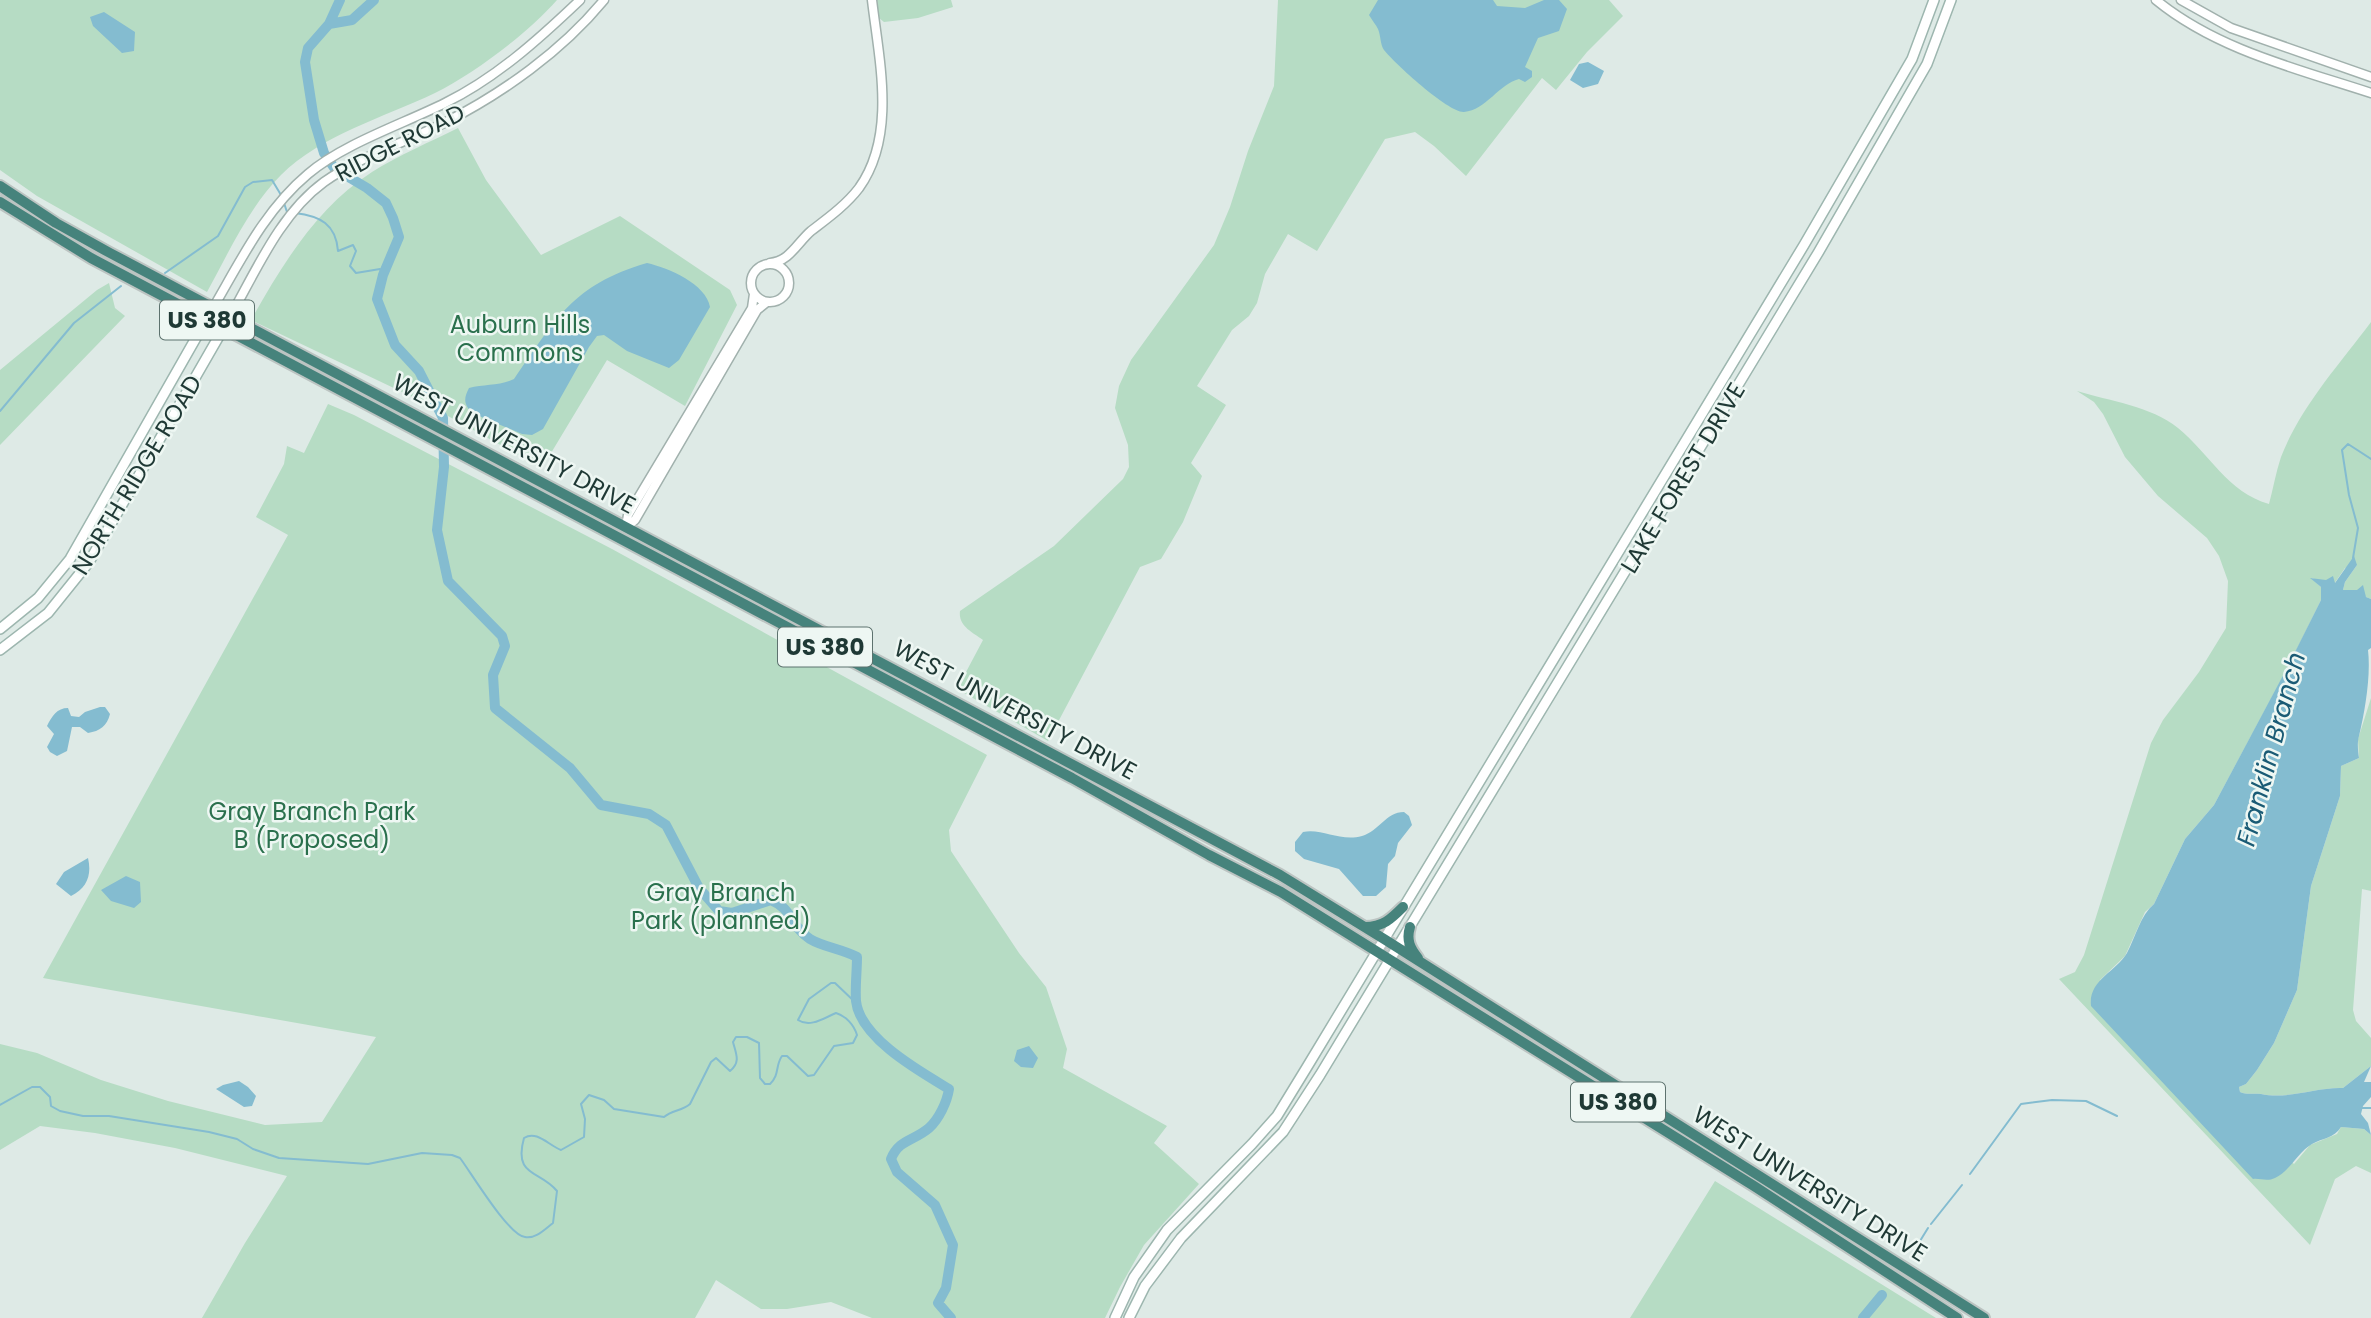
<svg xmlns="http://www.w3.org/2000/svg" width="2371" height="1318" font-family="Poppins,sans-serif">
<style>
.green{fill:#b6dcc4}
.water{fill:#84bcd0}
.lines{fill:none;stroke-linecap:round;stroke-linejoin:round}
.stream{stroke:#84bcd0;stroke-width:2}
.river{stroke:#84bcd0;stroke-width:10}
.tertiary-casing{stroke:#a1b1ad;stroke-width:11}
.secondary-casing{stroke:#9db6af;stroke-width:12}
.trunk-casing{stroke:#bcc4c2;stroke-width:14}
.tertiary{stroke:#fff;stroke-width:8}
.secondary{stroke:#fff;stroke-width:9}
.trunk{stroke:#46837c;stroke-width:10}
.labels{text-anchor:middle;stroke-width:5;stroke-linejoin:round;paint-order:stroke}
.shield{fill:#eef7f3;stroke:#5d726e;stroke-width:2}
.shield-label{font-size:23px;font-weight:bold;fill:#1f3935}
.street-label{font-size:24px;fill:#1f3935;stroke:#eef7f3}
.park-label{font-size:24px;fill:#2a704d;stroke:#eef7f3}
.water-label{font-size:26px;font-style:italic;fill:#1a5b75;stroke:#eef7f3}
</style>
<rect width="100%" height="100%" fill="#deeae6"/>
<path class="green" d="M 0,0 L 557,0 C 528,33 475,73 435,93 C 385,117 321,135 281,175 C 249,207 229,252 207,292 L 37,196 L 0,170 Z
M 877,0 L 951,0 L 953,7 L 918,18 L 884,22 L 879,18 Z
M 1278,0 L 1609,0 L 1623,16 L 1587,52 L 1556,90 L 1542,78 L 1466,176 L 1434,146 L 1415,132 L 1385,139 L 1317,251 L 1288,234 L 1265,274 L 1257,303 L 1249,316 L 1232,330 L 1197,386 L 1226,405 L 1191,463 L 1202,476 L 1183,522 L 1161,559 L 1140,567 L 1048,741 L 957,689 L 983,640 C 972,632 958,626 960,611 L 1054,546 L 1123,479 L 1129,467 L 1128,445 L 1115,408 L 1119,386 L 1131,360 L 1214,245 L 1230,207 L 1248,151 L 1274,86 Z
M 458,128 L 486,180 L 541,255 L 620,216 L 730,290 L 737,305 L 685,406 L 607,360 L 542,468 L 419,400 L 251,320 C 282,265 317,207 372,172 C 399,155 430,142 458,128 Z
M 109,283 L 115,308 L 125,316 L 0,445 L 0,370 L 97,290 Z
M 2371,322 L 2371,599 L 2366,597 L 2358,590 L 2343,590 L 2345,582 L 2357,565 L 2345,568 L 2334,584 L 2311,578 L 2321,587 L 2321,600 L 2287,669 L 2214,805 L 2185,839 L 2154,904 L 2145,912 L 2125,956 L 2100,980 L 2294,1164 L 2310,1145 L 2337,1134 L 2341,1127 L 2364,1129 L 2371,1135 L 2371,1173 L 2356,1166 L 2335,1179 L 2310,1245 L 2059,979 L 2075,972 L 2084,955 L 2151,743 L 2163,720 L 2199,672 L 2226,628 L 2228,581 L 2219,556 L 2207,538 L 2158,496 L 2125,457 L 2103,414 L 2094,402 L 2077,391 C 2109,401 2151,406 2178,428 C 2210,454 2227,492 2269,504 C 2273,489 2276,472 2281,457 C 2301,406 2339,365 2371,322 Z
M 328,404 L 354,415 L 612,549 L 987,755 L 949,830 L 951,851 L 1019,953 L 1046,987 L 1067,1049 L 1063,1068 L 1167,1126 L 1154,1143 L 1199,1184 L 1144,1245 L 1120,1287 L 1105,1318 L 872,1318 L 831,1302 L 787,1309 L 761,1309 L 716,1280 L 695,1318 L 202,1318 L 245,1243 L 287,1176 L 175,1148 L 95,1133 L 40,1126 L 0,1150 L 0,1044 L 37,1053 L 101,1080 L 168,1101 L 265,1125 L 322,1122 L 376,1037 L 43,978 L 288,535 L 256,517 L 284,464 L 287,446 L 304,453 Z
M 2371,698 L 2371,891 L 2362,889 L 2353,1010 L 2356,1021 L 2371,1038 L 2371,1066 L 2343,1088 C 2315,1087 2288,1100 2261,1094 C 2253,1093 2247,1095 2240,1092 L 2239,1087 L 2246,1084 L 2257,1070 L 2274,1043 L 2297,990 L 2311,886 L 2340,796 L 2341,766 L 2359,758 L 2358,739 Z
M 1715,1181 L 1936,1318 L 1630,1318 Z"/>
<path class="water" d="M 1378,0 L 1493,0 L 1497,6 L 1525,8 L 1544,0 L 1559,0 L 1567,9 L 1559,31 L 1538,38 L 1525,67 L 1532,71 L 1532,77 L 1525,82 L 1519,79 C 1499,84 1486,110 1464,112 C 1449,113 1394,63 1384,50 C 1380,44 1381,36 1378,29 C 1376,25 1372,20 1369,15 Z
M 104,12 L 135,32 L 134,51 L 122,53 L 93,26 L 90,17 Z
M 1588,62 L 1604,71 L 1598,84 L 1583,88 L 1570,80 L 1579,64 Z
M 647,263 C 669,268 706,284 710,307 L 679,360 L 669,368 L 627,351 L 604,335 L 597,336 L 589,347 L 543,429 L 532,435 L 522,434 L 472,413 C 463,403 464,398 469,388 C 484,384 500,386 514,379 C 556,319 572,285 647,263 Z
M 2354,556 L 2357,565 L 2345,582 L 2343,590 L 2357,590 L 2363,585 L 2366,597 L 2371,599 L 2371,648 L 2368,650 C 2371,676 2365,711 2359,736 C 2357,743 2358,751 2359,758 L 2341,766 L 2340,796 L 2311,886 L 2297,990 L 2274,1043 L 2257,1070 L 2246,1084 L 2239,1087 L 2240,1092 C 2247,1095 2253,1093 2261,1094 C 2288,1100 2315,1087 2343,1088 L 2371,1066 L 2364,1082 L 2371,1082 L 2371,1097 L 2363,1106 L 2361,1114 L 2368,1123 L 2371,1135 L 2364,1129 L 2341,1127 C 2334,1138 2323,1138 2312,1144 C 2298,1152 2290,1171 2275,1178 C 2267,1182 2260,1178 2253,1179 L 2091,1006 C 2088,980 2116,972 2127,953 C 2136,936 2140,916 2154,904 L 2185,839 L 2214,805 L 2287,668 L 2321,600 L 2321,587 L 2310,578 L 2326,580 L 2333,576 L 2335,583 Z
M 100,707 L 105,707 L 110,714 C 107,726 100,731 88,733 L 80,727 L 72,727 L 67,751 L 57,756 L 50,752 L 47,747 L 54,734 L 47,726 C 52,716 57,708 68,708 L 71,716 L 79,717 L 85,712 Z
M 1404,812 L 1409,816 L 1412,825 L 1398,843 L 1395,856 L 1388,864 L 1386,887 L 1376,896 L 1363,896 L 1339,869 L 1304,859 L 1295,851 L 1295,842 L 1303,832 C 1322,828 1340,842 1362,836 C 1379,831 1386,812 1404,812 Z
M 88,858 C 92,875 87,888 71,896 L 56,884 L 64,872 Z
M 126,876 L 140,882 L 141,902 L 134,908 L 111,901 L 101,890 Z
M 1029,1046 L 1038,1058 L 1033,1068 L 1021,1067 L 1014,1061 L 1017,1050 Z
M 239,1081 L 248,1087 L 256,1096 L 252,1106 L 244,1107 L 216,1089 L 223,1085 Z"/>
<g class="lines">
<path class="stream" d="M 284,203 L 287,212 L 290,212
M 295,213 C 320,216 336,224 338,251 L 353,245 L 356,251 L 350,266 L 356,273 L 380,269 L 383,275
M 165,273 L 218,236 L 245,187 L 253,182 L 272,180 L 281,195
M 0,411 L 74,323 L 121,286
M 2353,558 L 2358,528 L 2349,495 L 2342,450 L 2348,444 L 2371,459
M 0,1105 L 32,1087 L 40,1087 L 50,1097 L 51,1106 L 60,1111 L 83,1116 L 109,1116 L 209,1132 L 237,1139 L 253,1149 L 279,1158 L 368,1164 L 422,1153 L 452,1155 L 460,1158 C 472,1174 509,1236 525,1237 C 536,1239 545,1229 553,1223 L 557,1191 C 540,1170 513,1177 524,1138 C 537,1130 548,1145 561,1150 L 584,1137 L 585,1119 L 581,1104 L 589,1095 L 604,1100 L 614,1109 L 664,1117 C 672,1110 682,1111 690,1104 L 711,1062 L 716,1058 L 730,1071 C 741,1062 736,1054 733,1042 L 736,1037 L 747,1037 L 759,1043 L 760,1078 L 765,1084 L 770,1084 C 780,1074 775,1066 782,1056 L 787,1056 L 808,1076 L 814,1075 L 834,1046 L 853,1043 L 857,1035 C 854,1025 846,1016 836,1013 C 824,1018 810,1028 798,1020 L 809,999 L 831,983 L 835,983 L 856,1003
M 2361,1108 L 2371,1108
M 1970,1174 L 2021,1104 L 2052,1100 L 2086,1101 L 2117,1116
M 1931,1224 L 1962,1185
M 1912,1254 L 1928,1228"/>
<path class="river" d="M 340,0 L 329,24 L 308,48 L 305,62 L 314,120 L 324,153 L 335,169 L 367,188 L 386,203 L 393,218 L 399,237 L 383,275 L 377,299 L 395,345 L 419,371 L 443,418 L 444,467 L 437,530 L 448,581 L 502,636 L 505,646 L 493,675 L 495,708 L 570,768 L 601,805 L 649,814 L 666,825 L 699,888 L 719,911 L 732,913 L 771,900 C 793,909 790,926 810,939 C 823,947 842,949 857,957 C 857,971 855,987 856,1001 C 860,1038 919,1071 949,1089 C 947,1102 939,1119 929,1128 C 914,1141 899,1139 891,1159 L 897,1172 L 935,1205 L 953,1245 L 946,1288 L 938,1303 L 951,1318
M 329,24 L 352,20 L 374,0
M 1863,1318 L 1882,1295"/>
<g class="tertiary-casing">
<path id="tertiary" d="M 2156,0 C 2217,50 2298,69 2371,93
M 2181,0 L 2231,28 L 2371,77
M 770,263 C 789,262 798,242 811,231 C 828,218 846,205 859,188 C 897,135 879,60 872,0
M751 283a19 19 0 1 1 38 0a19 19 0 1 1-38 0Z
M 213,308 C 241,260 265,210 308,174 C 343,144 403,124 445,103 C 496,78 539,39 580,0
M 230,317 C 256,271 280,214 324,182 C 361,156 404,143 444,123 C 503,93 562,51 604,0
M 626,527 L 628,515 L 752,308 L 754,294
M 626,527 L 635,520 L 757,310 L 767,302"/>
</g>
<g class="secondary-casing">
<path id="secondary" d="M 0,629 L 38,598 L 70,559 L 213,308
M 0,650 L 48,613 L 89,562 L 230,317
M 1115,1318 L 1134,1277 L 1167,1230 L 1252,1144 L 1277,1116 L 1307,1067 L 1804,245 L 1912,59 L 1934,0
M 1129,1318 L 1145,1286 L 1181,1238 L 1283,1132 L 1320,1075 L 1818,253 L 1927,64 L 1951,0"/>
</g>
<g class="trunk-casing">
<path id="trunk" d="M 0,186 L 56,223 L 110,253 L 1280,875 L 1384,939 L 1984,1318
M 0,202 L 91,258 L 1072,778 L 1209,855 L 1281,892 L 1754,1186 L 1957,1318
M 1365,927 C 1383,927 1391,919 1403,907
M 1410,927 C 1406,940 1410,948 1418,958"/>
</g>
<use href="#tertiary" class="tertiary"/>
<use href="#secondary" class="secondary"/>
<use href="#trunk" class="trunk"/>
</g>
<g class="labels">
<g class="shield">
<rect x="160" y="300.5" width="94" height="39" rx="5"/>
<rect x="778" y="627.5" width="94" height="39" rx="5"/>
<rect x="1571" y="1082.5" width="94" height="39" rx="5"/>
</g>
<g class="shield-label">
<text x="207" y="328">US 380</text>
<text x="825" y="655">US 380</text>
<text x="1618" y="1110">US 380</text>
</g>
<g class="street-label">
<text transform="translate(400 143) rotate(-27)" y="8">RIDGE ROAD</text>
<text transform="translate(514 444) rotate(28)" y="8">WEST UNIVERSITY DRIVE</text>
<text transform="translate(137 475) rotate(-59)" y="8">NORTH RIDGE ROAD</text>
<text transform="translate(1683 478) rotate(-59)" y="8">LAKE FOREST DRIVE</text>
<text transform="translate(1015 710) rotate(28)" y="8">WEST UNIVERSITY DRIVE</text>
<text transform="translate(1810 1184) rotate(32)" y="8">WEST UNIVERSITY DRIVE</text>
</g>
<g class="park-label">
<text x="520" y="333">Auburn Hills<tspan x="520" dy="28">Commons</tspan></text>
<text x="312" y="820">Gray Branch Park<tspan x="312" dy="28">B (Proposed)</tspan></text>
<text x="721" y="901">Gray Branch<tspan x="721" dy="28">Park (planned)</tspan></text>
</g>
<g class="water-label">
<text transform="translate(2271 749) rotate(-75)" y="9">Franklin Branch</text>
</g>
</g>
</svg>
